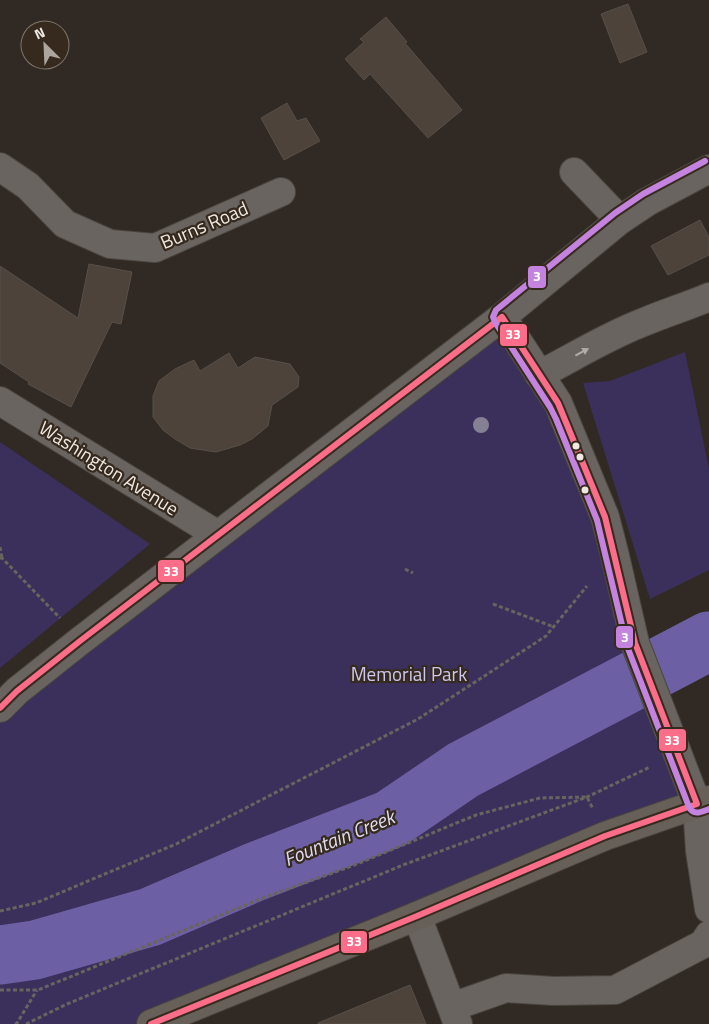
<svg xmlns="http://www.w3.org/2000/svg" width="709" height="1024" font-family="'Titillium Web',sans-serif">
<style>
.green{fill:#3a305b}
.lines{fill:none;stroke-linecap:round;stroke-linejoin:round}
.river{stroke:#6c5fa3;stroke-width:59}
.building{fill:#4d433a;stroke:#56504a}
.minor-casing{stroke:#4b4640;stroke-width:30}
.major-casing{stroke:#4b4640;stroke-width:30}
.path{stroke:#696460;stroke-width:3;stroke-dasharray:4 2.5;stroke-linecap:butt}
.minor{stroke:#69645f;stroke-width:28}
.major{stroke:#676058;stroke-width:28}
.bus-1-casing{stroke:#362a1f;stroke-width:10}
.bus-2-casing{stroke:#362a1f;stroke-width:10}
.bus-1{stroke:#fb6d88;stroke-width:6}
.bus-2{stroke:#c483df;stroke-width:6}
.tree{fill:#868095}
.oneway{fill:#b3ada6}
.bus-dot{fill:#efe8e0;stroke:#362a1f;stroke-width:2}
.labels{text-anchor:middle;stroke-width:4.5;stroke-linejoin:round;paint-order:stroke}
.street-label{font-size:19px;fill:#efe8e0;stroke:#362a1f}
.park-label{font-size:19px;fill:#ccc7f1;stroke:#362a1f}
.water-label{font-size:20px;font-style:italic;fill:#dedcf1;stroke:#362a1f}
.line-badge{stroke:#362a1f;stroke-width:2}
.badge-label{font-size:14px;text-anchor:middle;font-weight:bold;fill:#fff}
</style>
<rect width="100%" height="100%" fill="#312a24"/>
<path class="green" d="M 502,317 L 535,368 L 697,804 L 151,1024 L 0,1024 L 0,708 Z
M 685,352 L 709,469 L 709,570 L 650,599 L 583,383 L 610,381 Z
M 0,442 L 150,544 L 0,668 Z"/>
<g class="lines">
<path class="river" d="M 0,955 L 35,950 L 150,917 L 252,873 L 391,819 L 463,770 L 709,641"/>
</g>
<path class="building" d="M 628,4 L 647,52 L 620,63 L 601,14 Z
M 386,17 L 407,42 L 405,43 L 462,110 L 428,138 L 370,74 L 364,80 L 345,59 L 364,42 L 360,39 Z
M 287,103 L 297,121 L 306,118 L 320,141 L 284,160 L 261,118 Z
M 700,220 L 709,237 L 709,255 L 668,275 L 651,246 Z
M 89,264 L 132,272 L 121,324 L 112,322 L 71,407 L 28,384 L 29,382 L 0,363 L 0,266 L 78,318 Z
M 229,353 L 238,368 L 255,357 L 290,364 L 299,377 L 298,387 L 272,405 L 268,426 L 252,439 L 240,445 L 216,452 L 190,448 L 175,439 L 163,430 L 153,417 L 153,396 L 159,381 L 175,369 L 194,360 L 200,371 Z
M 410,985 L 426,1024 L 318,1024 L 318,1023 Z"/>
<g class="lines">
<g class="minor-casing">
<path id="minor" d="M 0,167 L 28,186 L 65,224 L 110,244 L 155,248 L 281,192
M 574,172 L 620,220
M 502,317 L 558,403 L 605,517 L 615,556 L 635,643 L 697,804 L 700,851 L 709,909
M 539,375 C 574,357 607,336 644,322 C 665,313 688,306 709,297
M 0,401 L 218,535
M 0,708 L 17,691 L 80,641 L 502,317 L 620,220 L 647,202 L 709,169
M 417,916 L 458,1024
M 452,1007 L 506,988 L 554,991 L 615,990 L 703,944 L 709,935"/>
</g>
<g class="major-casing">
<path id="major" d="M 151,1024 L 417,916 L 605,836 L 709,800"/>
</g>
<path class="path" d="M 0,547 L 2,558
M 0,558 L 2,558 L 60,618
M 405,569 L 413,573
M 493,604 L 554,627
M 0,911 L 36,903 L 176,844 L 418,719 L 546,636 L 587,586
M 0,990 L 38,990 L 260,899 L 352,866 L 476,815 L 540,798 L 587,797 L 593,809
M 15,1024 L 17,1023 L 37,990
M 26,1024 L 67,1004 L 403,865 L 587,797 L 650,767"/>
<use href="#minor" class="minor"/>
<use href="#major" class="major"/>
<g class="bus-1-casing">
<path id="bus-1" d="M 0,708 L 17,691 L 80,641 L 502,317 L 558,403 L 605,517 L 635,643 L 697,804 L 605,836 L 417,916 L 151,1024"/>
</g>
<g class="bus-2-casing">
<path id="bus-2" d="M 705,161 L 643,194 L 615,213 L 496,310 L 493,317 L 495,322 L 550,407 L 556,419 L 597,520 L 627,646 L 689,807 C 694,816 701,812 709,809"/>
</g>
<use href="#bus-1" class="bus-1"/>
<use href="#bus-2" class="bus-2"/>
</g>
<circle class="tree" cx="481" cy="425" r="8"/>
<defs><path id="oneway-solid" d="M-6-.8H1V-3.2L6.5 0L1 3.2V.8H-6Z" transform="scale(1.25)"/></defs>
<use class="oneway" href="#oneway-solid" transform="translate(582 352) rotate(-28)"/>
<g class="bus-dot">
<circle cx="576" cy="446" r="4.5"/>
<circle cx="580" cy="457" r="4.5"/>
<circle cx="585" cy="490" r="4.5"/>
</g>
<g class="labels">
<g class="street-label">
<text transform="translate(204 225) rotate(-23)" y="7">Burns Road</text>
<text transform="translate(109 468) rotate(32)" y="7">Washington Avenue</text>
</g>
<g class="park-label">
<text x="409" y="681">Memorial Park</text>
</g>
<g class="water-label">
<text transform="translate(339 838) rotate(-22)" y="7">Fountain Creek</text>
</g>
</g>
<g class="line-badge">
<rect x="527" y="265" width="20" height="24" rx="5" fill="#c483df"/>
<rect x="499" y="323" width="29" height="24" rx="5" fill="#fb6d88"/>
<rect x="157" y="559" width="28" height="24" rx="5" fill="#fb6d88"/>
<rect x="615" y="625" width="19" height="24" rx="5" fill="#c483df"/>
<rect x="658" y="728" width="29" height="24" rx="5" fill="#fb6d88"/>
<rect x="340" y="930" width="28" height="24" rx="5" fill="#fb6d88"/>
</g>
<g class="badge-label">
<text x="537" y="281">3</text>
<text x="513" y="339">33</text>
<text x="171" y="576">33</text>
<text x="625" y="642">3</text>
<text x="672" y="745">33</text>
<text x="354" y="946">33</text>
</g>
<g transform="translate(45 45) rotate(336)"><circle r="24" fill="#362a1f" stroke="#80766c"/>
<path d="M0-4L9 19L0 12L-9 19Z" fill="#aca69e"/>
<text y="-8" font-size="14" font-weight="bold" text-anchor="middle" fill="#efe8e0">N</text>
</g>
</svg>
